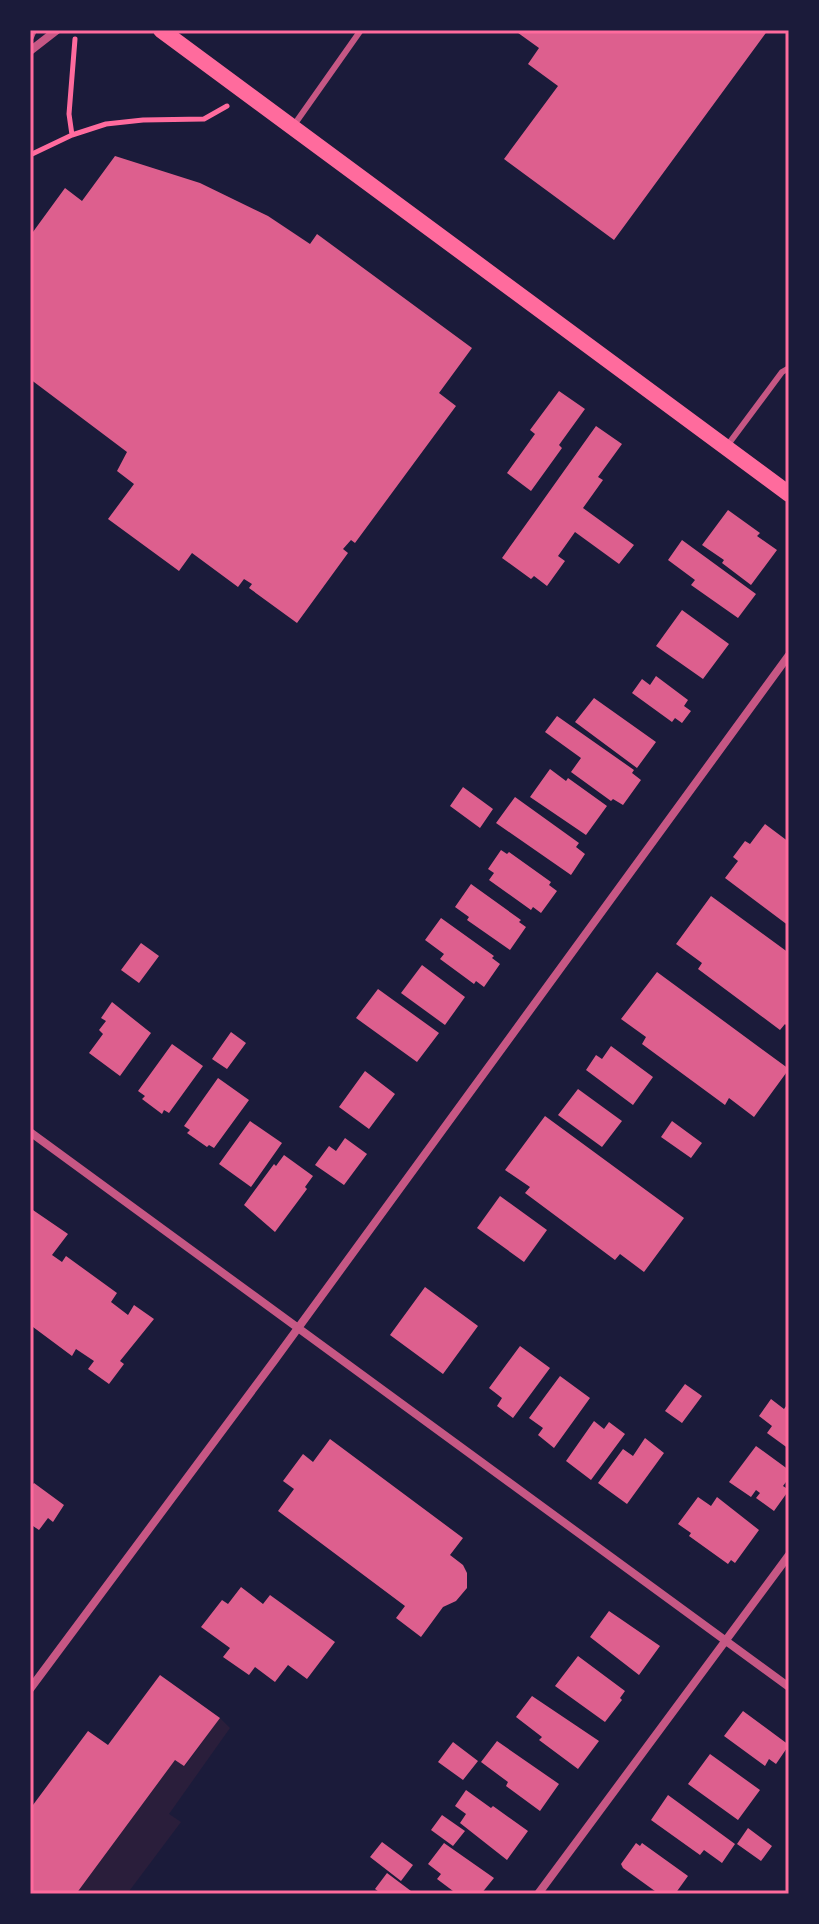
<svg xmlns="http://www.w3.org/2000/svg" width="819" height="1924" font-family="Figtree,sans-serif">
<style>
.green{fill:#2a1e3b}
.building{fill:#dd5f8e}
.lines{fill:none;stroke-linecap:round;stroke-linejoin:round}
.path{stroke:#ff6b9d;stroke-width:5}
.service{stroke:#c65784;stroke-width:6}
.minor{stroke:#c65784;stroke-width:8}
.secondary{stroke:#ff6b9d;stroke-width:16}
.neatline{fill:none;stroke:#ff6b9d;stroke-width:3}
</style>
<rect width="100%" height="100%" fill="#1b1b3a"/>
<path class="green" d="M 220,1718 L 230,1728 L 169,1814 L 181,1822 L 127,1894 L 76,1894 L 175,1760 L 185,1766 Z"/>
<path class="building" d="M 514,30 L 768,30 L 614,240 L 504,159 L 558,86 L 528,64 L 539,48 Z
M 115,156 L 200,183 L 268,216 L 310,244 L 317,234 L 472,348 L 439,393 L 456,406 L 355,543 L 351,540 L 343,549 L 348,553 L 297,623 L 249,588 L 252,584 L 244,579 L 238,587 L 192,553 L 179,571 L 108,519 L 134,484 L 117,471 L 127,452 L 30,379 L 30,236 L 65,188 L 82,201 Z
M 559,391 L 585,409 L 559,445 L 562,448 L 531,491 L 507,473 L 535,434 L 530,430 Z
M 596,426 L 622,444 L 598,477 L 603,480 L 583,508 L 634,545 L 619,564 L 575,532 L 558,556 L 565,561 L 547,586 L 534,576 L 531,579 L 502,558 Z
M 728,510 L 760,533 L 757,536 L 777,550 L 751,585 L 722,563 L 724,560 L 702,545 Z
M 682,540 L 756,594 L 738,618 L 691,585 L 695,580 L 668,560 Z
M 682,610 L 729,644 L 703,679 L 656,646 Z
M 656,676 L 688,700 L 684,706 L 691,711 L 682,723 L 675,718 L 672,722 L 632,693 L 642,679 L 650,685 Z
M 594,698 L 656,742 L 637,768 L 575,722 Z
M 557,716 L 634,770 L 632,773 L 641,780 L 623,805 L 613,799 L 611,801 L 571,772 L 581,758 L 545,732 Z
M 550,769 L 566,781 L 568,778 L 607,806 L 586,835 L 530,797 Z
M 463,787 L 493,809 L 480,828 L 450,806 Z
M 515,797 L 579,843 L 576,847 L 585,854 L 571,875 L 496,823 Z
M 765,824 L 789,842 L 789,926 L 725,878 L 738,861 L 733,857 L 745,841 L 750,844 Z
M 501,850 L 507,854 L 509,852 L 551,882 L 549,885 L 557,891 L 541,913 L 533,907 L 531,910 L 489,880 L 494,873 L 488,869 Z
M 471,884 L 521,920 L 519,922 L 526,927 L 510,950 L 467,920 L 469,917 L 455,907 Z
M 711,896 L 789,953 L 789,1028 L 785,1024 L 780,1030 L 698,969 L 702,963 L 676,944 Z
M 441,918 L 494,956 L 492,958 L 500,964 L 484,987 L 476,981 L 474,984 L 440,959 L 444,954 L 425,940 Z
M 141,943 L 159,956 L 139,983 L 121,970 Z
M 422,965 L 465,997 L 445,1025 L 401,993 Z
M 657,972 L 789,1069 L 754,1117 L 729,1098 L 725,1105 L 642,1044 L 646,1037 L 621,1019 Z
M 378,989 L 439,1033 L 417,1062 L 356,1018 Z
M 112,1002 L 151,1033 L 120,1076 L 89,1053 L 103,1034 L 99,1030 L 106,1021 L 101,1018 Z
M 231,1032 L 246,1043 L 227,1069 L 212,1059 Z
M 172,1044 L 203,1066 L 169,1113 L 164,1110 L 162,1114 L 142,1099 L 145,1096 L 138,1091 Z
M 611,1046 L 653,1077 L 633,1105 L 586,1070 L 596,1055 L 602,1059 Z
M 365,1071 L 395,1094 L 369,1129 L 339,1107 Z
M 218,1078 L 249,1100 L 214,1148 L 209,1145 L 207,1147 L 187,1133 L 190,1130 L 184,1126 Z
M 578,1089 L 622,1121 L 602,1147 L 558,1115 Z
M 545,1116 L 684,1218 L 644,1272 L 620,1254 L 615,1260 L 525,1193 L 530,1187 L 505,1170 Z
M 250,1121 L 282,1143 L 251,1187 L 219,1164 Z
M 672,1121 L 702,1143 L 691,1158 L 661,1137 Z
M 345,1138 L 367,1154 L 344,1185 L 315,1165 L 329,1146 L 336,1151 Z
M 284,1155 L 313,1176 L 305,1187 L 307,1189 L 275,1232 L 244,1205 L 274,1164 L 276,1166 Z
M 500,1196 L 547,1230 L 524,1262 L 477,1228 Z
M 30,1208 L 68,1234 L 52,1255 L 62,1262 L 66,1256 L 117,1293 L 111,1302 L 128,1315 L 134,1305 L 154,1319 L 120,1361 L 124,1364 L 109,1384 L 88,1369 L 94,1361 L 76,1349 L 72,1356 L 33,1327 L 30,1331 Z
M 425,1287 L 478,1326 L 443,1374 L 390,1335 Z
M 520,1346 L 550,1368 L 513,1418 L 497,1406 L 502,1398 L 489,1388 Z
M 560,1376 L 590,1398 L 554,1448 L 538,1435 L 543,1428 L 529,1418 Z
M 685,1384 L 702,1396 L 682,1423 L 665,1411 Z
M 771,1399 L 784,1409 L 789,1402 L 789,1449 L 767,1433 L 772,1426 L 759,1416 Z
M 594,1421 L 604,1429 L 609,1422 L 625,1434 L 591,1480 L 566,1461 Z
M 645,1438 L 664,1453 L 627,1504 L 598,1483 L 623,1449 L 633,1456 Z
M 330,1439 L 463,1538 L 450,1555 L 463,1565 L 467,1573 L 467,1588 L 456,1601 L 443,1607 L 421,1637 L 396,1618 L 405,1606 L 278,1511 L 294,1489 L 283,1481 L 303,1454 L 313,1462 Z
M 756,1446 L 789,1470 L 789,1478 L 783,1486 L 789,1490 L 774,1511 L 756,1498 L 760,1493 L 756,1490 L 751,1497 L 729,1482 Z
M 34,1483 L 64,1505 L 53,1522 L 48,1518 L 39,1530 L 30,1524 L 30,1488 Z
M 698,1497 L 711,1506 L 717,1497 L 759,1530 L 735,1563 L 731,1560 L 728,1564 L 689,1536 L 691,1533 L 678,1524 Z
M 241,1587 L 263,1604 L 270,1595 L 335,1642 L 307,1679 L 288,1665 L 275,1682 L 255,1667 L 249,1675 L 223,1657 L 230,1648 L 201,1627 L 222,1600 L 228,1604 Z
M 609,1611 L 660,1646 L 639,1675 L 590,1637 Z
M 578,1656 L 625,1691 L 620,1698 L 622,1700 L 605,1722 L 555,1686 Z
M 160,1675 L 220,1718 L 184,1766 L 175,1760 L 76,1894 L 30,1894 L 30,1809 L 88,1731 L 108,1745 Z
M 532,1696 L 599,1741 L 578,1769 L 539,1740 L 542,1737 L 516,1717 Z
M 743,1711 L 789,1745 L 776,1764 L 769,1759 L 765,1766 L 724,1736 Z
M 497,1741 L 559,1784 L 540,1811 L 506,1786 L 508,1782 L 481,1762 Z
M 453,1742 L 478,1761 L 463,1780 L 438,1762 Z
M 710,1754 L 760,1790 L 738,1820 L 688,1784 Z
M 466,1790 L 491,1808 L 493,1806 L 528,1831 L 507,1860 L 460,1823 L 466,1814 L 455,1806 Z
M 668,1795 L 735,1844 L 722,1863 L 704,1850 L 700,1855 L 651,1820 Z
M 442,1815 L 465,1831 L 453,1846 L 431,1830 Z
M 748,1828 L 772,1846 L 761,1861 L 737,1844 Z
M 382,1842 L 413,1865 L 401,1881 L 370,1857 Z
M 444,1843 L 494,1878 L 481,1894 L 457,1894 L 437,1879 L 441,1874 L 428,1864 Z
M 636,1843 L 640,1846 L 642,1843 L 688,1876 L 675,1894 L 659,1894 L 623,1868 L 621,1864 Z
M 387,1873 L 415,1894 L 382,1894 L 375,1889 Z"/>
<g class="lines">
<path class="path" d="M 72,135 L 69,114 L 75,39
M 30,155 L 72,135 L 106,124 L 143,120 L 204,119 L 227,106"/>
<path class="service" d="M 294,125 L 361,30
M 727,446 L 782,372 L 789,368"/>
<path class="minor" d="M 30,37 L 33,30
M 30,51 L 57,30
M 30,1132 L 789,1687
M 30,1689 L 274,1361 L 789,655
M 538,1894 L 789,1555"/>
<path class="secondary" d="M 161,30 L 789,494"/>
</g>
<rect width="819" height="1924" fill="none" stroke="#1b1b3a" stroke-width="64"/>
<rect x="32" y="32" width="755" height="1860" class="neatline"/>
</svg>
